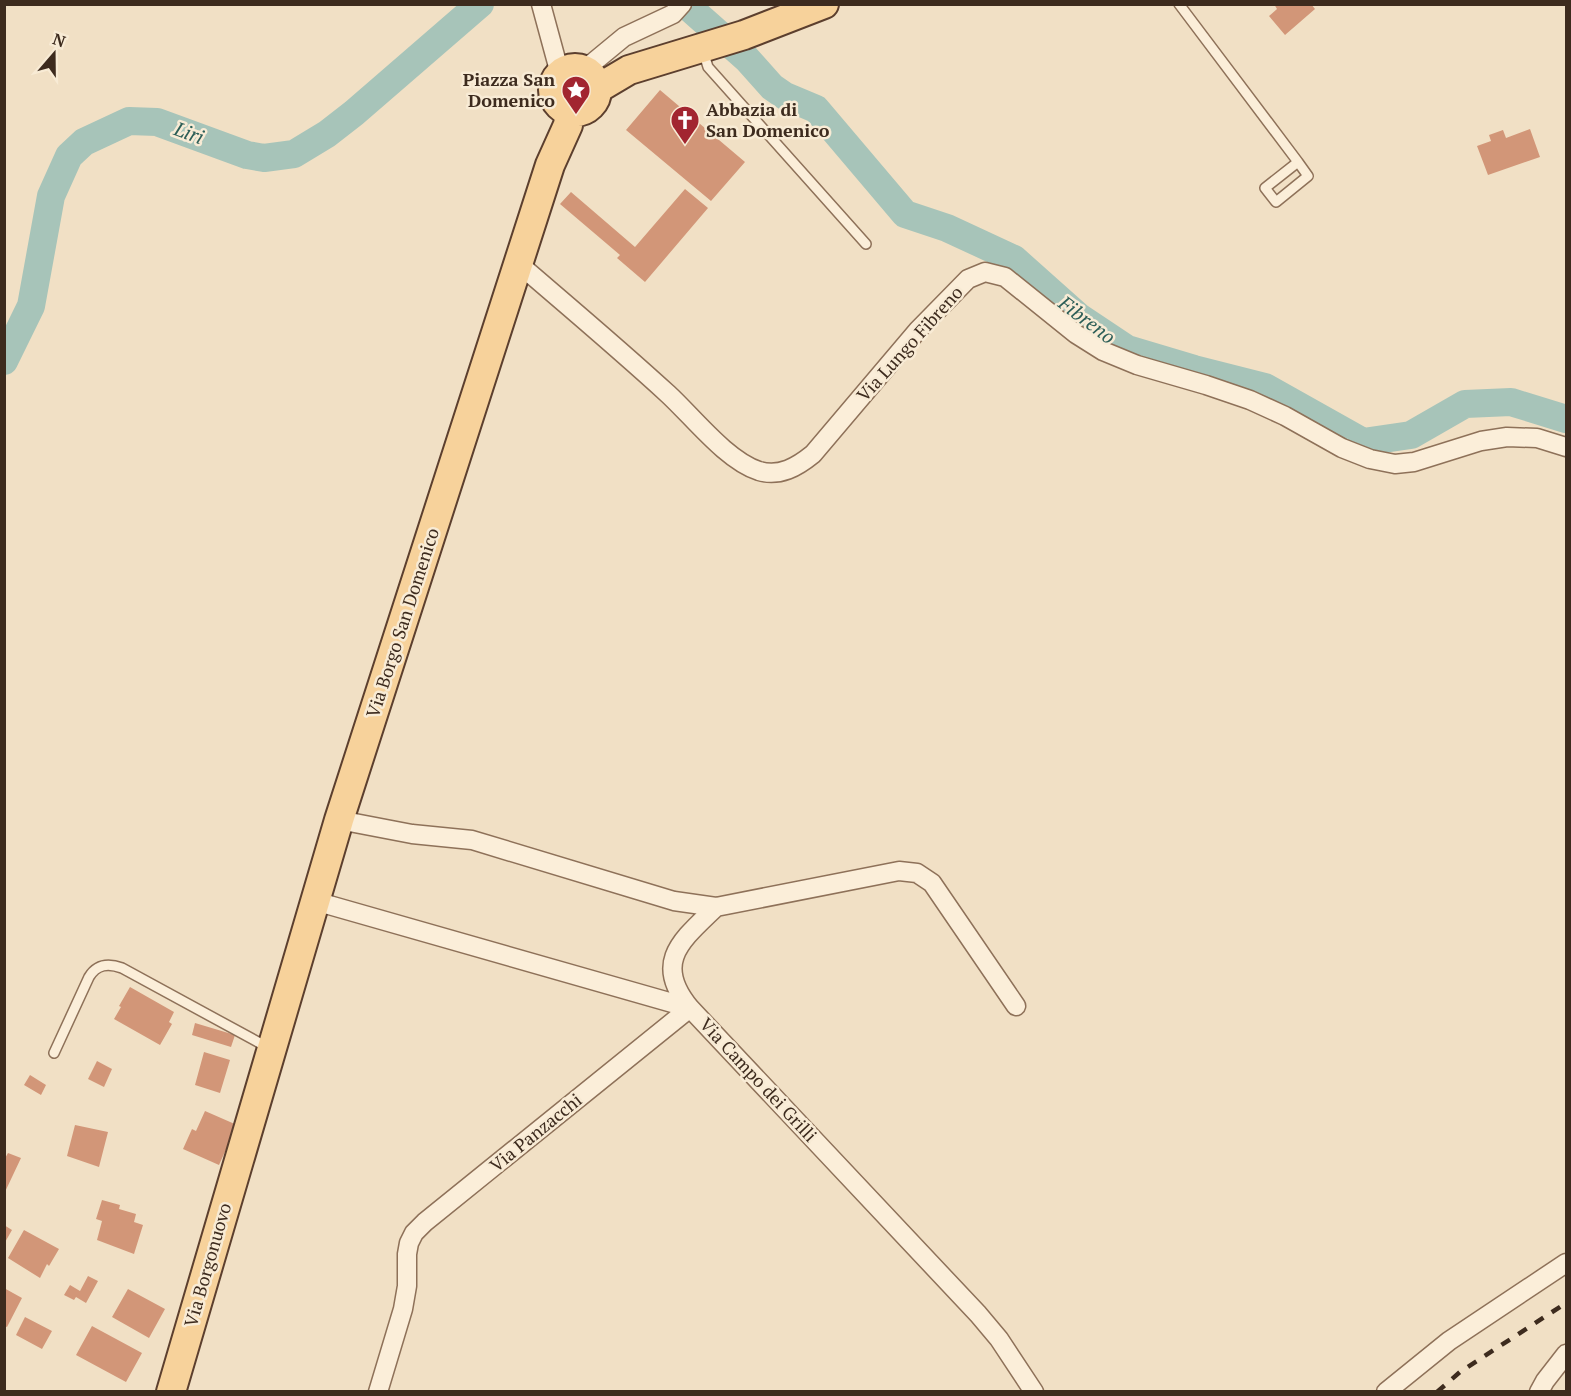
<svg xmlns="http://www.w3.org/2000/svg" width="1571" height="1396" font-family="'PT Serif',serif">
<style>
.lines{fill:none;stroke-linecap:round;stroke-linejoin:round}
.river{stroke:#a7c4b9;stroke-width:28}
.building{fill:#d29678}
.service-casing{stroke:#8e7159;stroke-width:12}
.minor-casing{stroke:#8e7159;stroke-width:21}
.primary-casing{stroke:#5c3f2e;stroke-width:32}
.service{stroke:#fbeed9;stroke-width:9}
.minor{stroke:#fbeed9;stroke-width:18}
.primary{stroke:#f7d29b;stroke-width:28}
.rail{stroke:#3d2b1e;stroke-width:4.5;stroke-dasharray:10 10;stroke-linecap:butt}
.labels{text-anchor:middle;stroke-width:5;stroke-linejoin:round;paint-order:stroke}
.poi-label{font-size:18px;font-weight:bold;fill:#3d2b1e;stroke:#f8ebd5;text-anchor:end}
.street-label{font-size:18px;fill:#3d2b1e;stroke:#f8ebd5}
.water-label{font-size:20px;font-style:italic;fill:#2c5e57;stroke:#f8ebd5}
</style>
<rect width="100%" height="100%" fill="#f1e0c5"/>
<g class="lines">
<path class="river" d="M 685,4 L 747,59 L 772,87 L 785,96 L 816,109 L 905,214 L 947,228 L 1014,259 L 1079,317 L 1127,349 L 1194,369 L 1265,387 L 1363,442 L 1411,435 L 1465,404 L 1511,402 L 1566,419
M 4,361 L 31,306 L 51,196 L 69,156 L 84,142 L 129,121 L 157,122 L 247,155 L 264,158 L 294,154 L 327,134 L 354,113 L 480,4"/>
</g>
<path class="building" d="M 1274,4 L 1311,4 L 1315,9 L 1285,35 L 1269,16 L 1277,9 Z
M 660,90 L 745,162 L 711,201 L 626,130 Z
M 1530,129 L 1540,157 L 1488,175 L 1477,146 L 1491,141 L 1489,135 L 1503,130 L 1506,138 Z
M 685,189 L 708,208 L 645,282 L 617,258 L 620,255 L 560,204 L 571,192 L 635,247 Z
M 130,987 L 174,1012 L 169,1022 L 172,1024 L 160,1045 L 114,1019 L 121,1007 L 119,1006 Z
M 195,1023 L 235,1035 L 231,1047 L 192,1035 Z
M 204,1052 L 230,1060 L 220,1093 L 195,1085 Z
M 97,1061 L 112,1069 L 104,1087 L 88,1079 Z
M 30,1075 L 46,1085 L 41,1095 L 24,1085 Z
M 205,1111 L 237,1125 L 219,1165 L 183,1149 L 192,1129 L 196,1131 Z
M 75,1125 L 108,1132 L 99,1167 L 67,1156 Z
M 8,1153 L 21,1158 L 4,1194 L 4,1160 Z
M 102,1200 L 120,1205 L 119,1209 L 136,1214 L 134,1222 L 143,1225 L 134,1254 L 97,1240 L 102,1221 L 96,1219 Z
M 4,1225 L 12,1230 L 4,1244 Z
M 24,1230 L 59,1249 L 49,1266 L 47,1264 L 40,1278 L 8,1258 Z
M 88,1276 L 98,1281 L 86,1303 L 76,1297 L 74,1300 L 64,1295 L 70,1285 L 80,1291 Z
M 4,1288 L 22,1298 L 7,1327 L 4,1326 Z
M 128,1289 L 165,1309 L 149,1338 L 112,1317 Z
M 25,1317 L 52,1331 L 42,1349 L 16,1335 Z
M 92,1326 L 142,1353 L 126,1382 L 76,1355 Z"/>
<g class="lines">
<g class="service-casing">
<path id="service" d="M 1179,4 L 1298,162 L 1308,176 L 1276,202 L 1265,188 L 1298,162
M 703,51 L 708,67 L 866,244
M 54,1053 L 89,977 C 97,964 108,963 122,968 L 269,1048"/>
</g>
<g class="minor-casing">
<path id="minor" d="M 541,4 L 560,74
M 584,70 L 624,37 L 673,14 L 682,4
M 519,264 C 569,307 619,349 668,394 C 693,417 727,461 759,471 C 780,477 797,467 813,454 L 918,330 L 968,279 L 985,272 L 1005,277 L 1076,334 L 1103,351 L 1137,365 L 1206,385 L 1250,400 L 1285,416 L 1342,448 L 1370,459 L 1395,464 L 1414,462 L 1481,441 L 1507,437 L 1537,438 L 1566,447
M 339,820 L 412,834 L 472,840 L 674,901 L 716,907 L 899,871 L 917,873 L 932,883 L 1016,1006
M 315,901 L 690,1008 L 978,1314 L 999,1339 L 1034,1392
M 378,1392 L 403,1309 L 407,1286 L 407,1254 L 409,1243 L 414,1233 L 425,1222 L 690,1008 C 652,962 682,940 716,907
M 1386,1392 L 1449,1341 L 1566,1263
M 1539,1392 L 1545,1381 L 1566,1354"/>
</g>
<g class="primary-casing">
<path id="primary" d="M553 90a22 22 0 1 1 44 0a22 22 0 1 1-44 0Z
M 597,89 L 629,70 L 744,35 L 824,4
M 171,1392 L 339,820 L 550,165 L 568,125 L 570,111"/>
</g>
<use href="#service" class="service"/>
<use href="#minor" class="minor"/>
<use href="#primary" class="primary"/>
<path class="rail" d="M 1437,1392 L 1460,1372 L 1566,1303"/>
</g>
<defs>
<g id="sight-pin" transform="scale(1.5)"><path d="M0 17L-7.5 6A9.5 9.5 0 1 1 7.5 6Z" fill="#a22530" stroke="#f8ebd5"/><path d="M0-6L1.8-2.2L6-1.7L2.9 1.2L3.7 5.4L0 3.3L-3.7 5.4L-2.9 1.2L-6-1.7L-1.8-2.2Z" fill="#fff"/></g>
<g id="church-pin" transform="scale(1.5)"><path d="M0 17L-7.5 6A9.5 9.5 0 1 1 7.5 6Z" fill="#a22530" stroke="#f8ebd5"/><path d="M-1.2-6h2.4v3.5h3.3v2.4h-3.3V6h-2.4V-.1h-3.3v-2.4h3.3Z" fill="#fff"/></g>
</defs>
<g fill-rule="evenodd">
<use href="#sight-pin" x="576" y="90"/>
<use href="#church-pin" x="685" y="120"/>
</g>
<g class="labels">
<g class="poi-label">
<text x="555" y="86">Piazza San<tspan x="555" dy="21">Domenico</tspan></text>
<text x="706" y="116" text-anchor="start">Abbazia di<tspan x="706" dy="21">San Domenico</tspan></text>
</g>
<g class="street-label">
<text transform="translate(910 344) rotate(-48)" y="6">Via Lungo Fibreno</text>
<text transform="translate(403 623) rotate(-72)" y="6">Via Borgo San Domenico</text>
<text transform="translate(758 1080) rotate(47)" y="6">Via Campo dei Grilli</text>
<text transform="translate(536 1133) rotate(-39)" y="6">Via Panzacchi</text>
<text transform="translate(208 1265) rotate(-74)" y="6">Via Borgonuovo</text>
</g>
<g class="water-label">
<text transform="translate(189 133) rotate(20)" y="7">Liri</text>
<text transform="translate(1087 320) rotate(37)" y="7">Fibreno</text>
</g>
</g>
<rect width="1571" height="1396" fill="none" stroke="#3d2b1e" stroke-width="12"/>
<g transform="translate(54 54) rotate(20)" stroke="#f8ebd5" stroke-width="4.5" paint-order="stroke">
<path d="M0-4.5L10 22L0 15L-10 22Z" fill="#3d2b1e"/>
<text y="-9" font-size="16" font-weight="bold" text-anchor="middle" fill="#3d2b1e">N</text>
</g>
</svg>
